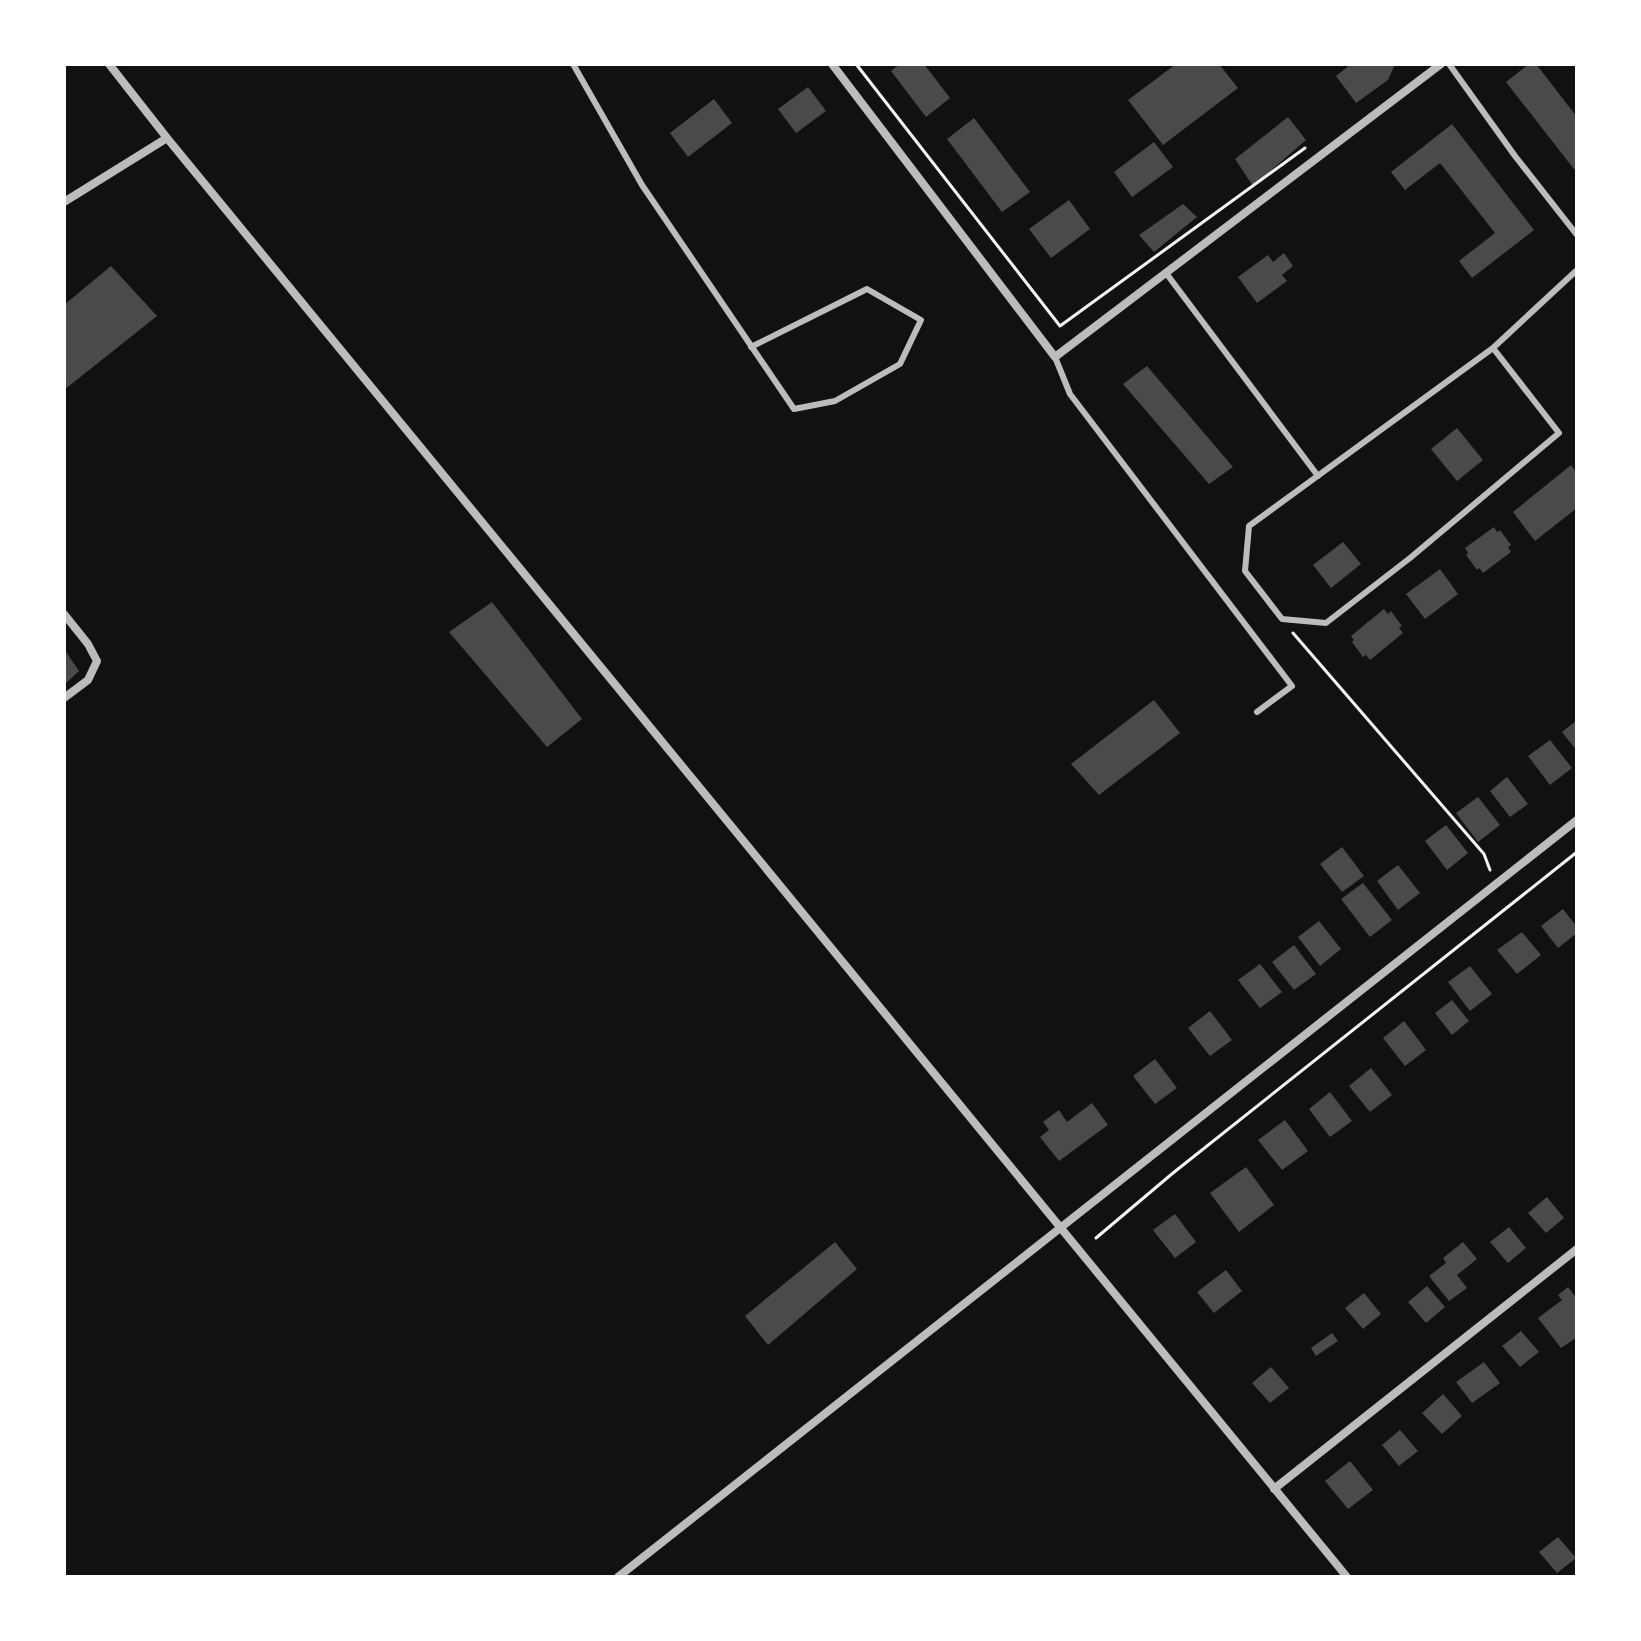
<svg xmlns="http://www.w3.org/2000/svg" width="1641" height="1641" font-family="Manrope,sans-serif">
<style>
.building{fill:#4a4a4a}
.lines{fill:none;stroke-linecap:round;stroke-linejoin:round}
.path{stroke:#f5f5f5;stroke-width:3}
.service{stroke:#bcbcbc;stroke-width:6}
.minor{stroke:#bcbcbc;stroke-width:8}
</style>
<rect width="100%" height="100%" fill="#111"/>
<path class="building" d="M 900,64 L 924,64 L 950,98 L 926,117 L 891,71 Z
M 1176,64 L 1219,64 L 1238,88 L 1163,145 L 1128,100 Z
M 1351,64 L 1395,64 L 1388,80 L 1356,103 L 1336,76 Z
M 1529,64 L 1536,64 L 1577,117 L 1577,173 L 1506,82 Z
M 808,87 L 826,111 L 796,133 L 778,109 Z
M 714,99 L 732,123 L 688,157 L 670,133 Z
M 1288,117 L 1306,140 L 1253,186 L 1235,159 Z
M 974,118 L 1030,192 L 1002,212 L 947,139 Z
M 1452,124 L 1534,230 L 1472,278 L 1459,261 L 1495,233 L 1440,163 L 1405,190 L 1391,172 Z
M 1154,142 L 1173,167 L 1132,197 L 1114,172 Z
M 1069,200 L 1090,229 L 1051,258 L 1029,229 Z
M 1183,204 L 1197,217 L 1154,252 L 1139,235 Z
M 1284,253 L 1293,266 L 1282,275 L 1287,281 L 1257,303 L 1238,277 L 1268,255 L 1273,262 Z
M 111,266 L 157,316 L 64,390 L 64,305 Z
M 1147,366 L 1233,467 L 1209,484 L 1123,384 Z
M 1457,428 L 1483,460 L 1457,481 L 1431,449 Z
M 1571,465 L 1577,473 L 1577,508 L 1535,541 L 1513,512 Z
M 1494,527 L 1497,532 L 1500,530 L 1511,545 L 1508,547 L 1511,552 L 1483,573 L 1479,568 L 1477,570 L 1466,555 L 1468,553 L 1465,548 Z
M 1343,542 L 1361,564 L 1331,588 L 1313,565 Z
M 1440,569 L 1458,594 L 1425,619 L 1406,594 Z
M 492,602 L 582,719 L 547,747 L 449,632 Z
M 1384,609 L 1388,614 L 1391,611 L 1402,626 L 1399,628 L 1403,633 L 1370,660 L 1366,655 L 1363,657 L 1352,642 L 1354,640 L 1351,636 Z
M 64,649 L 79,671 L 64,685 Z
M 1154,700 L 1180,733 L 1099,795 L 1071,764 Z
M 1577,720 L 1577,751 L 1562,732 Z
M 1550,740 L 1572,768 L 1550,785 L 1528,756 Z
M 1507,777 L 1528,804 L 1510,817 L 1490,791 Z
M 1478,797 L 1500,825 L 1478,842 L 1456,813 Z
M 1446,825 L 1468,853 L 1447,870 L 1425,841 Z
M 1342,847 L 1364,876 L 1342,892 L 1320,864 Z
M 1398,865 L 1420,893 L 1398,910 L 1377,881 Z
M 1363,883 L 1392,920 L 1370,937 L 1341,899 Z
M 1563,909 L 1577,927 L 1577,933 L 1558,948 L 1541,926 Z
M 1319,921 L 1341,949 L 1320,966 L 1298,937 Z
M 1522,932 L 1541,955 L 1517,974 L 1497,950 Z
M 1294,945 L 1316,974 L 1294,990 L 1272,962 Z
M 1260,964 L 1282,992 L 1260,1008 L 1238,980 Z
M 1470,966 L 1492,994 L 1470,1011 L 1448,982 Z
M 1452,1000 L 1469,1021 L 1452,1035 L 1435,1013 Z
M 1210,1011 L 1232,1040 L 1210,1056 L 1188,1028 Z
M 1404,1021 L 1426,1050 L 1405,1066 L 1383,1038 Z
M 1155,1059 L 1177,1088 L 1155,1104 L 1133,1076 Z
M 1371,1068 L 1392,1095 L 1370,1112 L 1349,1086 Z
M 1330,1092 L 1352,1121 L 1330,1137 L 1309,1109 Z
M 1092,1103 L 1108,1125 L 1059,1161 L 1040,1137 L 1049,1130 L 1043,1122 L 1059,1110 L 1067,1122 Z
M 1285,1120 L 1308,1151 L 1282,1170 L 1258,1140 Z
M 1246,1167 L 1274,1205 L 1239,1232 L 1210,1193 Z
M 1547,1197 L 1564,1218 L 1546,1233 L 1528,1213 Z
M 1175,1214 L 1196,1242 L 1175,1258 L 1153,1230 Z
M 1509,1227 L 1526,1248 L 1508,1263 L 1490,1242 Z
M 835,1242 L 857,1269 L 768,1345 L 745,1316 Z
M 1463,1242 L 1477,1259 L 1457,1275 L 1467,1288 L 1449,1301 L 1429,1276 L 1446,1263 L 1443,1258 Z
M 1226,1270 L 1242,1291 L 1214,1313 L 1197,1292 Z
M 1427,1286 L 1445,1307 L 1426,1323 L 1408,1302 Z
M 1568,1287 L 1577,1299 L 1577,1337 L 1561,1348 L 1538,1318 L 1562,1300 L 1558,1295 Z
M 1364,1293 L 1381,1314 L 1363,1329 L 1345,1308 Z
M 1521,1331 L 1539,1352 L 1520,1367 L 1502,1346 Z
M 1332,1333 L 1338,1341 L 1316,1356 L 1311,1348 Z
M 1484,1362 L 1500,1383 L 1472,1403 L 1456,1382 Z
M 1271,1367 L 1289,1388 L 1270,1403 L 1252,1383 Z
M 1443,1394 L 1462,1416 L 1442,1434 L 1422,1413 Z
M 1400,1430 L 1418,1451 L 1399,1466 L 1382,1445 Z
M 1350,1461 L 1373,1490 L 1348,1509 L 1325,1481 Z
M 1558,1537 L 1576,1558 L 1557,1573 L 1539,1552 Z"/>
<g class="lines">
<path class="path" d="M 856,64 L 1060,326 L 1305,148
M 1293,633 L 1484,854 L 1490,870
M 1096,1238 L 1173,1173 L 1577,852"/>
<path class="service" d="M 573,64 L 642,185 L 794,409 L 835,401 L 900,364 L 921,320 L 867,289 L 751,347
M 1449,64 L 1515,156 L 1577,235
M 1166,273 L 1318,476
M 1493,348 L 1559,433 L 1410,558 L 1326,623 L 1282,619 L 1245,571 L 1249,526 L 1493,348 L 1577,270
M 1055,357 L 1070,394 L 1292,686 L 1257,712"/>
<path class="minor" d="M 109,64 L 167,138 L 1347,1577
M 832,64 L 1055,357 L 1441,64
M 64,202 L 167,138
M 64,614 L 88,644 L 97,661 L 88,680 L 64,698
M 1274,1489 L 1577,1249
M 618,1577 L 1577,820"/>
</g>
<rect width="1641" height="1641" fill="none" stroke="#ffffff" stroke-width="132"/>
</svg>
